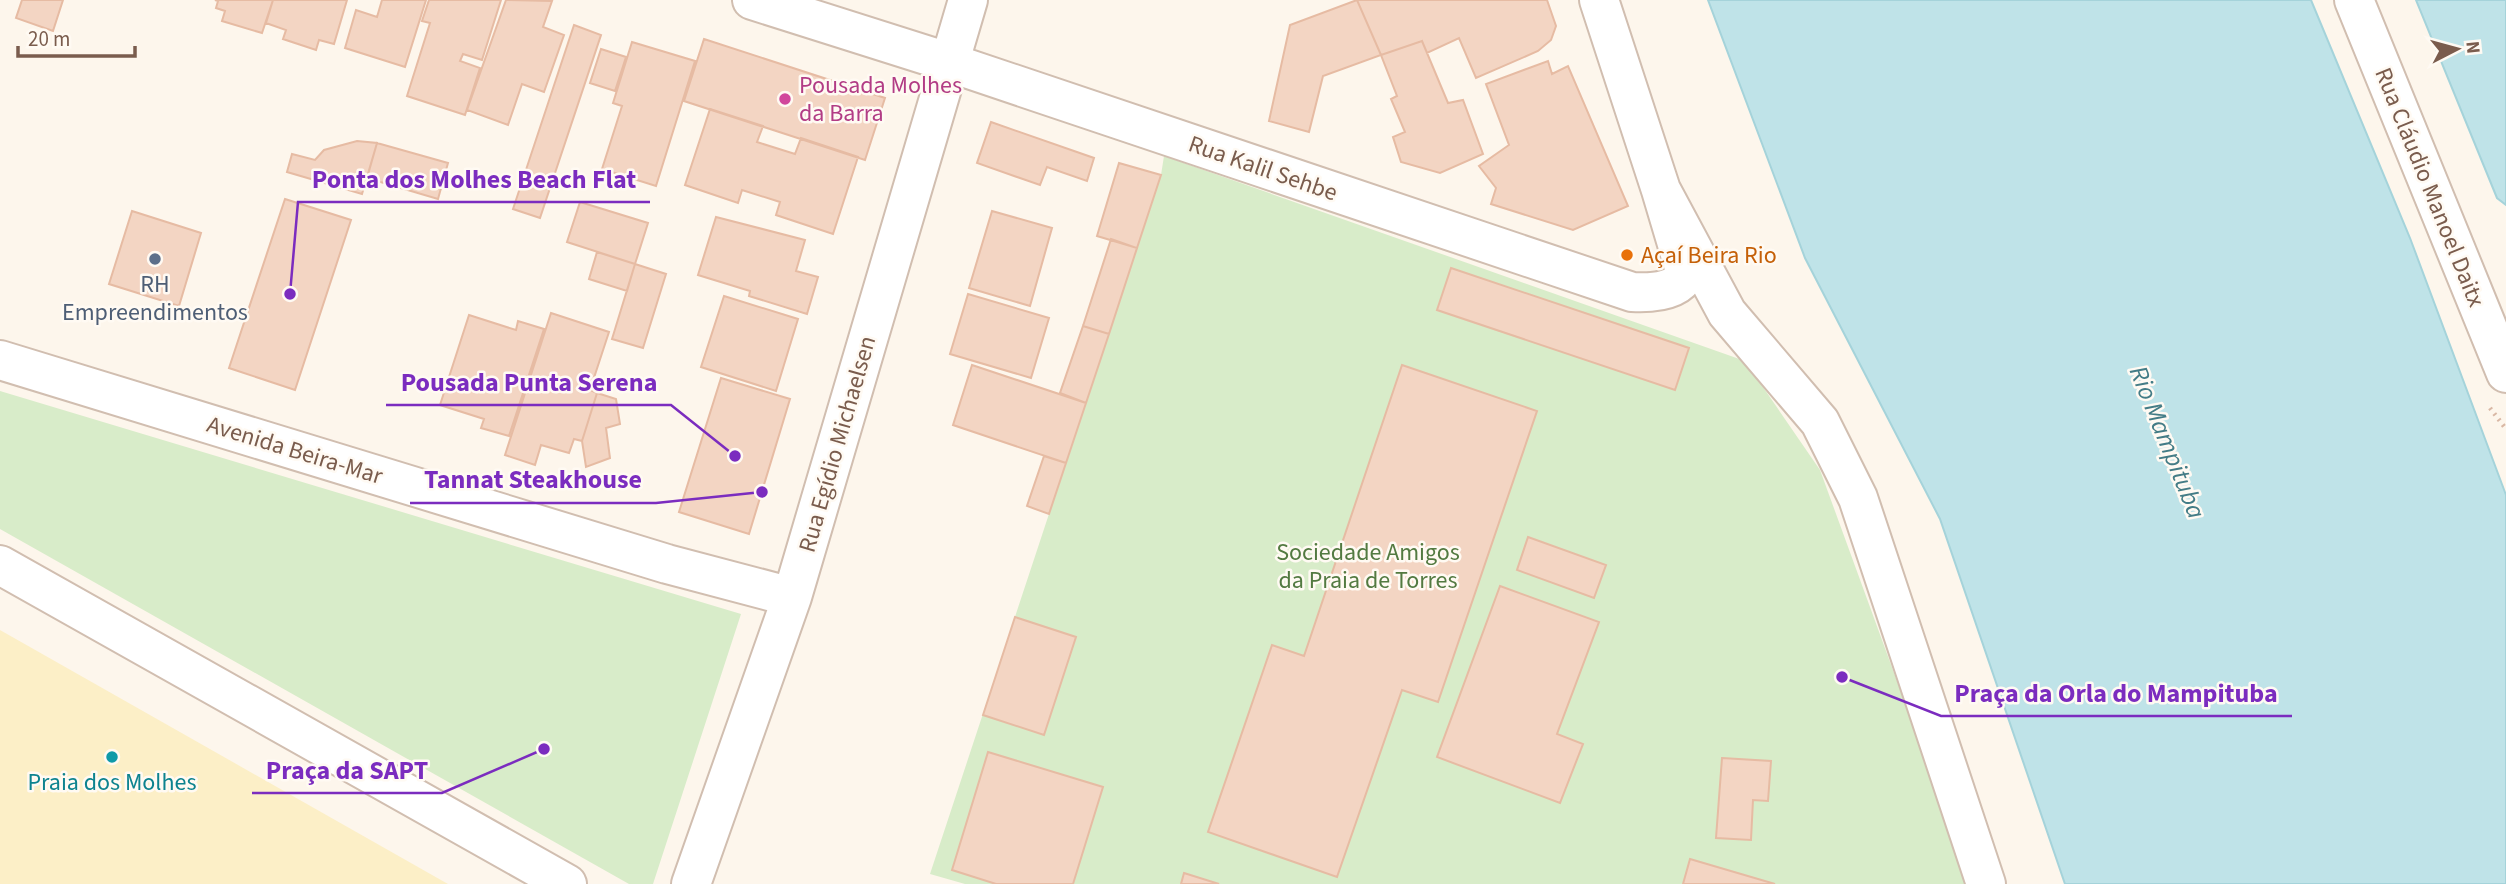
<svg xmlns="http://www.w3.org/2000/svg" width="2506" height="884" font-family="'Source Sans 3',sans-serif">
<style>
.green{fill:#d8ecc9}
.sand{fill:#fcefc7}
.water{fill:#bfe3e8;stroke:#a5d3da;stroke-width:2}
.building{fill:#f3d5c3;stroke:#e6bba3;stroke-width:2}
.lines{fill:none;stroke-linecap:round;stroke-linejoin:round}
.minor-casing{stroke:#d1beb0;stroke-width:42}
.path{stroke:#d9b8a5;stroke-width:4.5;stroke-dasharray:2 5;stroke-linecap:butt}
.minor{stroke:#fff;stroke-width:38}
.hotel-dot{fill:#d1479c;stroke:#fffaf3;stroke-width:2.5}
.food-dot{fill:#e8710a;stroke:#fffaf3;stroke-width:2.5}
.service-dot{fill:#5c6f8a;stroke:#fffaf3;stroke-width:2.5}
.culture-dot{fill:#0f9aa8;stroke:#fffaf3;stroke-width:2.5}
.labels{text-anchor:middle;stroke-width:5;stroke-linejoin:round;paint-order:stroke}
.hotel-label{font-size:24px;fill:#b23c85;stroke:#fffaf3;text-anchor:start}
.street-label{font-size:24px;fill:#7a5c4d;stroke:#fffaf3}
.food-label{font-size:24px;fill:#c56008;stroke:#fffaf3;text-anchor:start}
.service-label{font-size:24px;fill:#4e5e75;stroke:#fffaf3}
.park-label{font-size:24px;fill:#537a41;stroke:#fffaf3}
.culture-label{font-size:24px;fill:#0d838f;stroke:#fffaf3}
.water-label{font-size:26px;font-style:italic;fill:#437c86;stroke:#fffaf3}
.leader{fill:none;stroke:#7b2cbf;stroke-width:2.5}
.callout-dot{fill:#7b2cbf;stroke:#fffaf3;stroke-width:2.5}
.callout-label{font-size:26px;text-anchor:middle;font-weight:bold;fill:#7b2cbf;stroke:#fffaf3;stroke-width:5;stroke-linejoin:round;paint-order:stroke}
</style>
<rect width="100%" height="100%" fill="#fdf6ec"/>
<path class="green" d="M 1164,156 L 1745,361 L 1820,470 L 1971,884 L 965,884 L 930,874 L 1161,175 Z
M 0,391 L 741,614 L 653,884 L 629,884 L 0,529 Z"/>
<path class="sand" d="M 0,630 L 448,884 L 0,884 Z"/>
<path class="water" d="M 1708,0 L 2311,0 L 2410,238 L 2506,495 L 2506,884 L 2065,884 L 1940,519 L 1805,258 Z
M 2416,0 L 2506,0 L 2506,205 L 2497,198 Z"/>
<path class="building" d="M 22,0 L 63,0 L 53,31 L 16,18 Z
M 215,0 L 273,0 L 262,33 L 222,21 L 225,11 L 216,8 L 218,1 Z
M 273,0 L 347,0 L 334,44 L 319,40 L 316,50 L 283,39 L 286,30 L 266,23 Z
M 382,0 L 426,0 L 405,67 L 345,48 L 356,10 L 377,17 Z
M 429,0 L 501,0 L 482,60 L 463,54 L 460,61 L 480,68 L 465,115 L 407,96 L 430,23 L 422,21 Z
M 506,0 L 552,1 L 543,27 L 564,35 L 544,92 L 522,84 L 508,125 L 467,110 Z
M 1357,0 L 1381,55 L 1323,76 L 1309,132 L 1269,121 L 1290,25 Z
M 1357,0 L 1547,0 L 1556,26 L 1551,40 L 1538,51 L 1476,78 L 1459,38 L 1427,53 L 1422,41 L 1381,55 Z
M 574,25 L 601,35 L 540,218 L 513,209 Z
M 704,39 L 885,98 L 865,160 L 684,101 Z
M 1422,41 L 1448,103 L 1463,100 L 1483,154 L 1440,173 L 1401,162 L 1393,137 L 1405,132 L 1391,99 L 1397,96 L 1381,55 Z
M 632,42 L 695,61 L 656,186 L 602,169 L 622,106 L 613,103 Z
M 601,49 L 626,57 L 615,91 L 590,83 Z
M 1548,61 L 1552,74 L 1568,66 L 1628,206 L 1573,230 L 1491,204 L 1496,188 L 1479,166 L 1509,145 L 1486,84 Z
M 710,109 L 763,126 L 757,142 L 795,154 L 801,138 L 858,157 L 833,234 L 776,215 L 780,202 L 742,190 L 738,203 L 685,185 Z
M 991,122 L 1094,158 L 1087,181 L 1047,167 L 1040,185 L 977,163 Z
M 357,141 L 377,143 L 362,194 L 287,172 L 292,154 L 315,160 L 324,150 Z
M 377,143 L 448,163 L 438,199 L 367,178 Z
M 1119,163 L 1161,175 L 1137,248 L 1097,236 Z
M 285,199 L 351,220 L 295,390 L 229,368 Z
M 580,202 L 648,223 L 635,264 L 567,242 Z
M 132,211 L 201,233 L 179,306 L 109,284 Z
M 992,211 L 1052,228 L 1030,306 L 969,288 Z
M 716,217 L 805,240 L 796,271 L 818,277 L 807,314 L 749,296 L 750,291 L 698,275 Z
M 1111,239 L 1137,248 L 1109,334 L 1083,326 Z
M 597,252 L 635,264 L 627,291 L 589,279 Z
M 635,264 L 666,274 L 643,348 L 612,339 Z
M 1451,268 L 1689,348 L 1675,390 L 1437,310 Z
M 968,294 L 1049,318 L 1031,378 L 950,354 Z
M 724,296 L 798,319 L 776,391 L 701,367 Z
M 551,313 L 609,332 L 590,390 L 597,393 L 582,441 L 574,439 L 569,453 L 541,445 L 535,465 L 505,455 Z
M 469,315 L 516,330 L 518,321 L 544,329 L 509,436 L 481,428 L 484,419 L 440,405 Z
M 1083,326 L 1109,334 L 1086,403 L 1060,393 Z
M 972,365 L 1086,403 L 1066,463 L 953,425 Z
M 1402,365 L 1537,411 L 1438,702 L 1402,690 L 1337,877 L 1208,832 L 1272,645 L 1304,656 Z
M 721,378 L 790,399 L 749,534 L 679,512 Z
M 597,393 L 616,399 L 620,424 L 606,428 L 610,458 L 586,467 L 582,441 Z
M 1044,456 L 1066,463 L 1049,514 L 1027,506 Z
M 1528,537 L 1606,565 L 1594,598 L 1517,570 Z
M 1500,586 L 1599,622 L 1557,734 L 1583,744 L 1560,803 L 1437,757 Z
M 1015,617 L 1076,637 L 1044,735 L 983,715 Z
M 988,752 L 1103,787 L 1073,884 L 996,884 L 952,870 Z
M 1722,758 L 1771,761 L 1768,801 L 1753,800 L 1751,840 L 1716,838 Z
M 1690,859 L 1775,884 L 1683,884 Z
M 1184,873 L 1219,884 L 1181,884 Z"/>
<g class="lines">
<g class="minor-casing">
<path id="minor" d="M 752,0 L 948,62 L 1632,292 C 1651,293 1677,292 1686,274 L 1661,190
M 1599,0 L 1661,190 L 1727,313 L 1820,422 L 1858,498 L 1986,884
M 2354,0 L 2506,373
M 0,360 L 667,564 L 792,597
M 0,565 L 567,884
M 691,884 L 792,597 L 968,0"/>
</g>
<path class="path" d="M 2490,408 L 2506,429"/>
<use href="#minor" class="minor"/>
</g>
<circle class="hotel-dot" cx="785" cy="99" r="7"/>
<circle class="food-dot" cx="1627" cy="255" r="7"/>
<circle class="service-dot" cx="155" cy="259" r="7"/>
<circle class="culture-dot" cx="112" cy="757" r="7"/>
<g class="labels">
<g class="hotel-label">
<text x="799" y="93">Pousada Molhes<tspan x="799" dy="28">da Barra</tspan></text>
</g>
<g class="street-label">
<text transform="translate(1263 168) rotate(19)" y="8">Rua Kalil Sehbe</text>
<text transform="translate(2430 187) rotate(68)" y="8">Rua Cláudio Manoel Daitx</text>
<text transform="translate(837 444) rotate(-74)" y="8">Rua Egídio Michaelsen</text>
<text transform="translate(295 450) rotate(17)" y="8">Avenida Beira-Mar</text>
</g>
<g class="food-label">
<text x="1641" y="263">Açaí Beira Rio</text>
</g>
<g class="service-label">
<text x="155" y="292">RH<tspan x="155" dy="28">Empreendimentos</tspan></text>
</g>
<g class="park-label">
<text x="1368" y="560">Sociedade Amigos<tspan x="1368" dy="28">da Praia de Torres</tspan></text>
</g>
<g class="culture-label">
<text x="112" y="790">Praia dos Molhes</text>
</g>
<g class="water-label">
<text transform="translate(2168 442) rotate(68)" y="9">Rio Mampituba</text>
</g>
</g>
<path class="leader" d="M290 294L298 202H650M735 456L671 405H386M762 492L656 503H410M1842 677L1941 716H2292M544 749L442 793H252"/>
<g class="callout-dot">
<circle cx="290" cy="294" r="7"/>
<circle cx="735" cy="456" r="7"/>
<circle cx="762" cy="492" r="7"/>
<circle cx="1842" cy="677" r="7"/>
<circle cx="544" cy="749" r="7"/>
</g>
<g class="callout-label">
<text x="474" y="188">Ponta dos Molhes Beach Flat</text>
<text x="529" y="391">Pousada Punta Serena</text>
<text x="533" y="488">Tannat Steakhouse</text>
<text x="2116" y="702">Praça da Orla do Mampituba</text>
<text x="347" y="779">Praça da SAPT</text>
</g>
<g transform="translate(2457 49) rotate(84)" stroke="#fffaf3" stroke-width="5" paint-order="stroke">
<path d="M0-5L12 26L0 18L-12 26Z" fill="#7a5c4d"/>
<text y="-10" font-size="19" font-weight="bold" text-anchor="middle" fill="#7a5c4d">N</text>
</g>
<path d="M18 46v10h117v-10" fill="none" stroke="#7a5c4d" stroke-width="3.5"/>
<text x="28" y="46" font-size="21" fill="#7a5c4d" stroke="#fffaf3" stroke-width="5" paint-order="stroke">20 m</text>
</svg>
